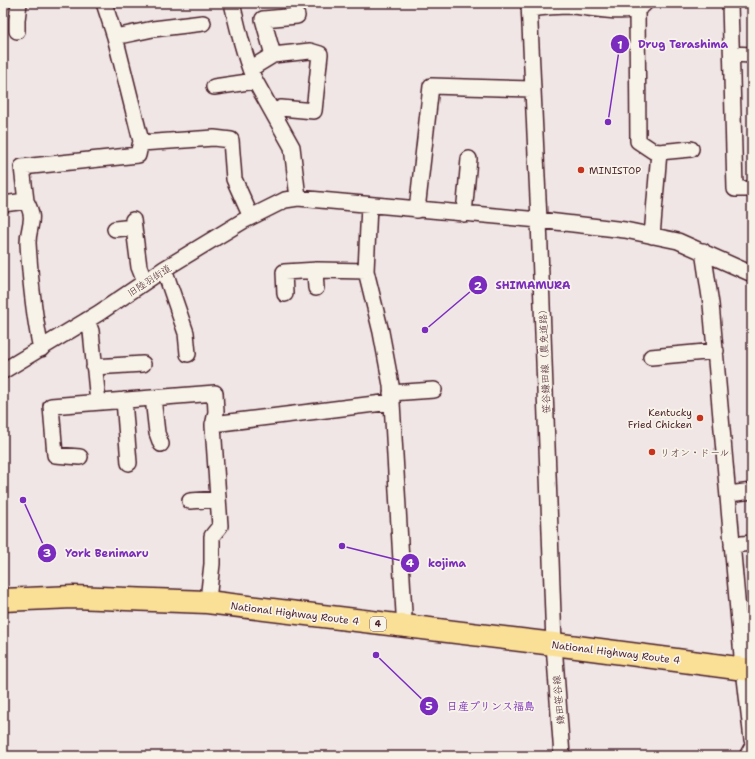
<svg xmlns="http://www.w3.org/2000/svg" width="755" height="759" font-family="'Shantell Sans','Klee One',sans-serif">
<style>
.lines{fill:none;stroke-linecap:round;stroke-linejoin:round}
.minor-casing{stroke:#4a1f2b;stroke-width:18}
.highway-casing{stroke:#4a1f2b;stroke-width:25}
.minor{stroke:#f7f3e8;stroke-width:15}
.highway{stroke:#fadf96;stroke-width:22}
.poi-dot{fill:#c8321e;stroke:#f7f3e8;stroke-width:1.5}
.labels{text-anchor:middle;stroke-width:3.5;stroke-linejoin:round;paint-order:stroke}
.shield{fill:#f7f3e8;stroke:#7e5f64;stroke-width:1}
.shield-label{font-size:9px;font-weight:bold;fill:#4a1f2b}
.poi-label{font-size:10px;fill:#4a1f2b;stroke:#f7f3e8;text-anchor:start}
.street-label{font-size:10px;fill:#4a1f2b;stroke:#f7f3e8}
.leader{fill:none;stroke:#7b2cbf;stroke-width:1.5}
.callout-dot{fill:#7b2cbf;stroke:#f7f3e8;stroke-width:1.5}
.mark-label{font-size:12px;text-anchor:middle;font-weight:bold;fill:#fff}
.callout-label{font-size:11px;text-anchor:middle;font-weight:bold;fill:#7b2cbf;stroke:#f7f3e8;stroke-width:3.5;stroke-linejoin:round;paint-order:stroke}
</style>
<rect width="100%" height="100%" fill="#f0e6e6"/>
<filter id="ink" filterUnits="userSpaceOnUse"><feTurbulence type="fractalNoise" baseFrequency=".025" numOctaves="2"/><feDisplacementMap in="SourceGraphic" scale="8" xChannelSelector="R" yChannelSelector="G"/><feConvolveMatrix kernelMatrix="1 2 1 2 8 2 1 2 1" color-interpolation-filters="sRGB"/></filter>
<g filter="url(#ink)">
<g class="lines">
<g class="minor-casing">
<path id="minor" d="M 232,3 C 238,29 244,55 254,79 L 292,147 L 298,198
M 529,3 L 539,220 L 554,644 L 562,756
M 730,3 L 735,189 L 752,189
M 637,8 L 638,141 L 653,151 L 659,152 L 652,236
M 529,9 C 544,7 558,6 572,6 C 589,7 634,18 645,3
M 17,31 L 17,20 L 19,3
M 115,37 L 153,29 L 203,23
M 732,54 L 752,55
M 273,55 L 263,19 L 297,16
M 250,69 L 273,55 L 310,51 L 320,54 L 314,111 L 281,108 L 273,113
M 214,87 L 255,81
M 141,143 L 214,138 L 231,140 L 234,179 L 251,217
M 659,152 L 691,149
M 26,201 C 37,221 28,224 28,243 C 30,276 34,316 41,349
M 3,204 L 26,201 L 22,167 L 138,155 L 141,141 L 115,37 L 104,3
M 369,205 L 366,271 L 381,332 L 391,385 L 404,613
M 417,210 L 431,86 L 532,89
M 464,214 L 469,159
M 133,220 L 139,267 L 145,282
M 115,229 L 134,227
M 703,251 L 711,304 L 742,656
M 164,269 L 186,333 L 188,354
M 315,270 L 316,288
M 285,294 L 284,272 L 318,270 L 366,271
M 87,320 L 91,331 L 98,402
M 651,357 L 716,351
M 94,367 L 143,364
M 3,371 L 99,313 L 164,269 L 243,221 L 285,200 L 298,198 L 539,220 L 625,230 L 678,241 L 752,274
M 391,393 L 434,390
M 153,398 L 157,433 L 161,444
M 124,400 L 129,463
M 213,424 L 391,402
M 80,457 L 55,455 L 51,406 L 215,393 L 216,412 L 213,426 L 220,526 L 212,536 L 212,564 L 209,591
M 729,494 L 752,491
M 190,501 L 218,499
M 732,545 L 752,543
M 744,669 L 752,740
M 747,756 L 752,747"/>
</g>
<g class="highway-casing">
<path id="highway" d="M 3,600 L 73,597 L 207,602 L 554,644 L 752,670"/>
</g>
<use href="#minor" class="minor"/>
<use href="#highway" class="highway"/>
</g>
</g>
<g class="poi-dot">
<circle cx="581" cy="170" r="4"/>
<circle cx="700" cy="418" r="4"/>
<circle cx="652" cy="452" r="4"/>
</g>
<g class="labels">
<rect class="shield" x="370" y="617" width="16" height="14" rx="3"/>
<g class="shield-label">
<text x="378" y="627">4</text>
</g>
<g class="poi-label">
<text x="589" y="174">MINISTOP</text>
<text x="692" y="416" text-anchor="end">Kentucky<tspan x="692" dy="12">Fried Chicken</tspan></text>
<text x="660" y="456">リオン・ドール</text>
</g>
<g class="street-label">
<text transform="translate(149 280) rotate(-33)" y="4">旧陸羽街道</text>
<text transform="translate(544 359) rotate(-92)" y="4">笹谷鎌田線（農免道路）</text>
<text transform="translate(295 613) rotate(7)" y="4">National Highway Route 4</text>
<text transform="translate(616 652) rotate(7)" y="4">National Highway Route 4</text>
<text transform="translate(558 700) rotate(-95)" y="4">鎌田笹谷線</text>
</g>
</g>
<path class="leader" d="M608 122L620 44M425 330L478 285M23 500L47 553M342 546L410 563M376 655L429 706"/>
<g class="callout-dot">
<circle cx="608" cy="122" r="4"/>
<circle cx="425" cy="330" r="4"/>
<circle cx="23" cy="500" r="4"/>
<circle cx="342" cy="546" r="4"/>
<circle cx="376" cy="655" r="4"/>
<circle cx="620" cy="44" r="10"/>
<circle cx="478" cy="285" r="10"/>
<circle cx="47" cy="553" r="10"/>
<circle cx="410" cy="563" r="10"/>
<circle cx="429" cy="706" r="10"/>
</g>
<g class="mark-label">
<text x="620" y="49">1</text>
<text x="478" y="290">2</text>
<text x="47" y="557">3</text>
<text x="410" y="567">4</text>
<text x="429" y="710">5</text>
</g>
<g class="callout-label">
<text x="683" y="48">Drug Terashima</text>
<text x="533" y="289">SHIMAMURA</text>
<text x="107" y="557">York Benimaru</text>
<text x="447" y="567">kojima</text>
<text x="491" y="710">日産プリンス福島</text>
</g>
<rect width="755" height="759" fill="none" stroke="#f7f3e8" stroke-width="16"/>
<rect x="8" y="8" width="739" height="743" fill="none" stroke="#4a1f2b" stroke-width="1.5" filter="url(#ink)"/>
</svg>
